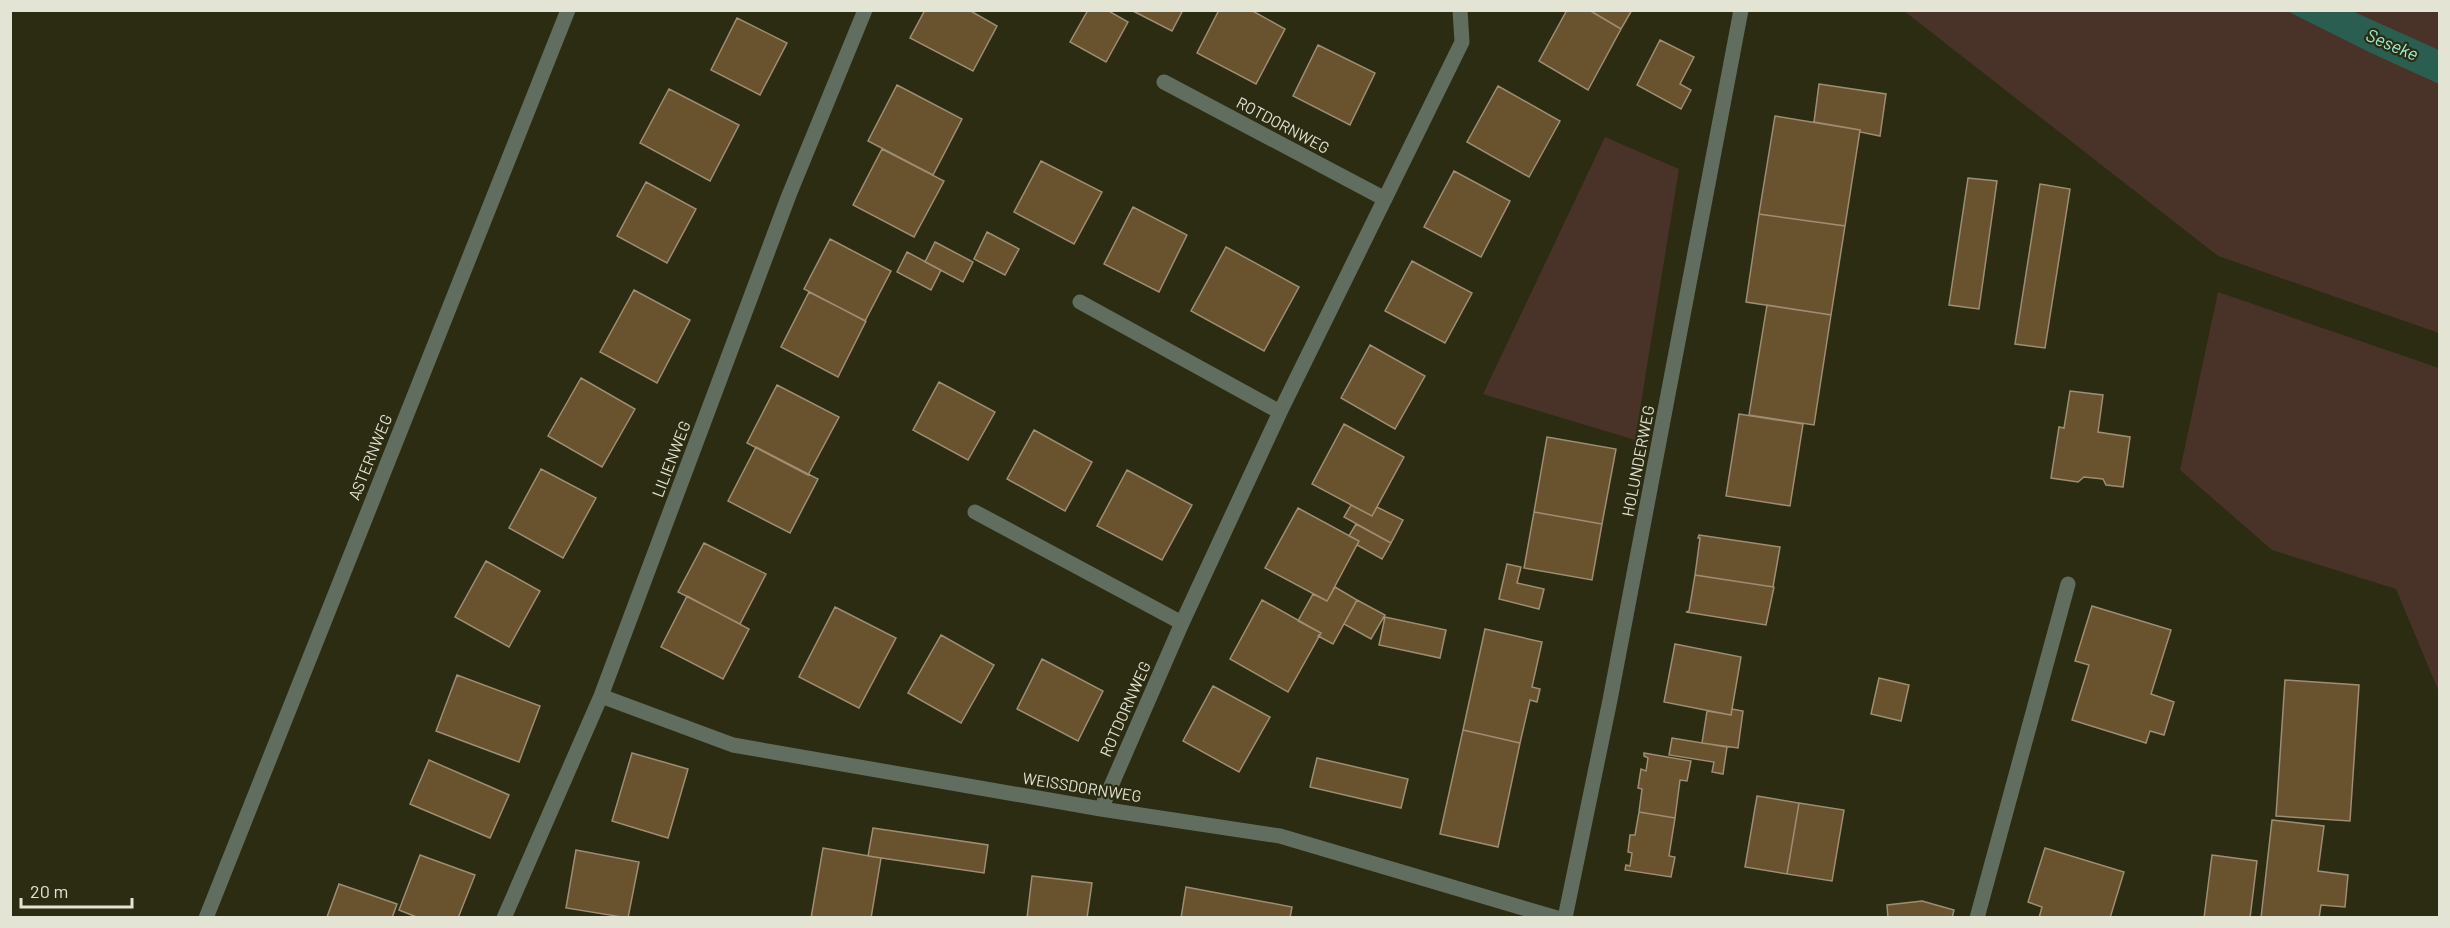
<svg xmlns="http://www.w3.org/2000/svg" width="2450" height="928" font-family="Barlow,sans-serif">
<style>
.green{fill:#493227}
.water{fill:#295e51}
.building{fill:#69532e;stroke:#9e8d73;stroke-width:1.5}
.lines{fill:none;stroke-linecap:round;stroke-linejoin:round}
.lane{stroke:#606d5f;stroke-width:15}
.street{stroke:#606d5f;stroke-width:15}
.labels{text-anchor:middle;stroke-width:4.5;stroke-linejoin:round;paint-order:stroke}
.street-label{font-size:16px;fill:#e3e4d4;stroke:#2b2c12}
.water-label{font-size:18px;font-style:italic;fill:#98efd8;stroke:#2b2c12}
</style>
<rect width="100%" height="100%" fill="#2b2c12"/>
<path class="green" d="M 1904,11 L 2439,11 L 2439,333 L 2218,256 Z
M 1605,137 L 1679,169 L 1635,440 L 1483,394 Z
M 2218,292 L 2439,368 L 2439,692 L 2396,589 L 2272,550 L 2180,470 Z"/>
<path class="water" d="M 2287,11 L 2352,11 L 2439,50 L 2439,84 L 2371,53 Z"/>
<path class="building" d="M 925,10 L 969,10 L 997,26 L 973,71 L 910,38 Z
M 1088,10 L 1107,10 L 1128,22 L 1106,62 L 1070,42 Z
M 1131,10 L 1183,10 L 1172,31 Z
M 1219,10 L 1251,10 L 1285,29 L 1256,84 L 1197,53 Z
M 1567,10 L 1589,10 L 1621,29 L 1588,90 L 1539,61 Z
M 1589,10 L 1632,10 L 1621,29 Z
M 737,18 L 787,43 L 760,95 L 711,70 Z
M 1660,40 L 1694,57 L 1680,84 L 1691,90 L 1681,109 L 1637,85 Z
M 1318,45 L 1375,73 L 1350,125 L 1293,96 Z
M 1819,84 L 1886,94 L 1880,136 L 1860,132 L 1860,130 L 1814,122 Z
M 897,85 L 962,119 L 933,175 L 868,141 Z
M 1498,86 L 1560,121 L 1529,177 L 1467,142 Z
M 669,89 L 739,125 L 710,181 L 640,143 Z
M 1775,116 L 1860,130 L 1845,226 L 1759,214 Z
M 882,149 L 944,181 L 914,237 L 853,205 Z
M 1041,161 L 1102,192 L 1074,244 L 1014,212 Z
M 1454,171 L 1510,201 L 1481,257 L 1424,227 Z
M 1968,178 L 1997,181 L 1979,309 L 1949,305 Z
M 646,182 L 696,209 L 667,263 L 617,236 Z
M 2040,184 L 2070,189 L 2045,348 L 2015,344 Z
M 1133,207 L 1187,235 L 1159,292 L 1104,264 Z
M 1759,214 L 1845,226 L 1831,315 L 1746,302 Z
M 987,232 L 1019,249 L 1005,275 L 974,259 Z
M 830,239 L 891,271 L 865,321 L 804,289 Z
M 935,242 L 973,262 L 963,282 L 925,262 Z
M 1226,247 L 1299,287 L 1264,351 L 1191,311 Z
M 907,252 L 941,270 L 931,290 L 897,272 Z
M 1412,261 L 1472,293 L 1445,343 L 1385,311 Z
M 634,290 L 690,320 L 657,383 L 600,352 Z
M 809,292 L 866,321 L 838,377 L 781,347 Z
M 1767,305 L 1831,315 L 1814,425 L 1749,415 Z
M 1370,345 L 1425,376 L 1395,429 L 1341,398 Z
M 581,378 L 635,409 L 602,467 L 548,436 Z
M 939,382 L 995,412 L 968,460 L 913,430 Z
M 777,385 L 839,417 L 808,475 L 747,443 Z
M 2070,391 L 2103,395 L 2098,432 L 2130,437 L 2123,487 L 2106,485 L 2103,479 L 2084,477 L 2078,482 L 2051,478 L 2059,427 L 2064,428 Z
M 1739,414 L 1803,424 L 1790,506 L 1726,496 Z
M 1344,424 L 1404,457 L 1372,516 L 1312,484 Z
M 1034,430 L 1092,462 L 1065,511 L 1007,479 Z
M 1547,437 L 1616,449 L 1602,524 L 1534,512 Z
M 756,447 L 818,479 L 790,533 L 728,501 Z
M 541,469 L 596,498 L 563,558 L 509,528 Z
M 1127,470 L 1192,505 L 1162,560 L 1097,526 Z
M 1351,505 L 1372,516 L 1377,507 L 1403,520 L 1391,543 L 1344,517 Z
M 1298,508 L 1359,541 L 1327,601 L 1265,568 Z
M 1534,512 L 1602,524 L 1592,580 L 1524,568 Z
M 1356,524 L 1391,543 L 1382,559 L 1357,545 L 1359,541 L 1349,536 Z
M 1699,535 L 1780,547 L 1773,587 L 1695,575 L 1700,538 L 1698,538 Z
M 704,543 L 766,574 L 740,624 L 678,592 Z
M 486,561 L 540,591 L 509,647 L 455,617 Z
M 1507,564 L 1521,567 L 1517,583 L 1544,589 L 1539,609 L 1499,599 Z
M 1695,575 L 1774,587 L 1766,625 L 1686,612 L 1689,611 Z
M 1335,587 L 1357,600 L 1333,644 L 1318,636 L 1321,633 L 1298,621 L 1313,594 L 1327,601 Z
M 687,596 L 749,629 L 723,679 L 661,647 Z
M 1262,600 L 1321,633 L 1288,692 L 1230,659 Z
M 1357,600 L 1385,615 L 1371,639 L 1344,624 Z
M 2092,606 L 2171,630 L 2151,694 L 2174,702 L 2164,735 L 2150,731 L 2146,743 L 2072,720 L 2089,665 L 2075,661 Z
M 835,607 L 896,638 L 859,708 L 799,677 Z
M 1385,617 L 1446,630 L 1440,658 L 1379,645 Z
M 1485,629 L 1542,642 L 1532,687 L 1540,689 L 1537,702 L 1530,700 L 1520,743 L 1463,730 Z
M 941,635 L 994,665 L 961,723 L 908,693 Z
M 1675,644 L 1741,657 L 1731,715 L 1664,702 Z
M 1042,659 L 1103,691 L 1078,741 L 1017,709 Z
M 457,675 L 540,706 L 519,762 L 436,731 Z
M 1879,678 L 1909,685 L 1901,721 L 1871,714 Z
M 2285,680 L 2359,685 L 2350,821 L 2276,816 Z
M 1213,686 L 1270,717 L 1239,772 L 1183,741 Z
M 1732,709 L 1743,711 L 1738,748 L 1702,743 L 1707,711 L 1731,715 Z
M 1463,730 L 1520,743 L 1498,847 L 1440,834 Z
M 1672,738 L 1727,747 L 1723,774 L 1712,772 L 1714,762 L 1669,755 Z
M 632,753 L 688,769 L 668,838 L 612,821 Z
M 1644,753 L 1691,761 L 1687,781 L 1680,780 L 1675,818 L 1639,812 L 1642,789 L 1638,788 L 1641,769 L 1646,771 L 1648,758 L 1644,756 Z
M 1317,758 L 1408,779 L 1401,808 L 1310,787 Z
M 429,760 L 509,795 L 490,838 L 410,804 Z
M 1757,796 L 1799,803 L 1787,874 L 1745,867 Z
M 1799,803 L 1844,810 L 1832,881 L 1787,874 Z
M 1639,812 L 1675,818 L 1669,856 L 1675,857 L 1671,877 L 1625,870 L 1626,865 L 1630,866 L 1632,853 L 1628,852 L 1630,835 L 1635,835 Z
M 2272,820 L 2324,826 L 2318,871 L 2348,875 L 2345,907 L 2321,905 L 2319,918 L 2261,918 Z
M 873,828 L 988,845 L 984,873 L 868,856 Z
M 823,848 L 881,858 L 871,918 L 811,918 Z
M 2045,848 L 2124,872 L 2110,918 L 2039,918 L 2042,907 L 2028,902 Z
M 576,850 L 639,862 L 628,918 L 566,908 Z
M 420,855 L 475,875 L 458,918 L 419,918 L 399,910 Z
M 2212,855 L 2257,861 L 2250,918 L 2204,918 Z
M 1032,876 L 1092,883 L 1087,918 L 1027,918 Z
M 339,884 L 397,904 L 392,918 L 327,917 Z
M 1186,887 L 1292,907 L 1290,918 L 1181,918 Z
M 1922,901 L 1954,910 L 1952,918 L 1888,918 L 1887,905 Z"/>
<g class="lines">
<path class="lane" d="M 1977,918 L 2068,584"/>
<path class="street" d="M 1164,82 L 1385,199
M 1080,302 L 1280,412
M 975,512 L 1182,623
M 601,696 L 733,745 L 1101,809 L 1280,836 L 1557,918
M 1101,809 L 1182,623 L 1280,412 L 1462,42 L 1460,10
M 206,918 L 568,10
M 504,918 L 601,696 L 789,195 L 865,10
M 1565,918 L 1610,700 L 1741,10"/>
</g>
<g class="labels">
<g class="street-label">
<text transform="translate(1283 125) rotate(28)" y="6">ROTDORNWEG</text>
<text transform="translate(370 457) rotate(-68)" y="6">ASTERNWEG</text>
<text transform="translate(671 459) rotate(-69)" y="6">LILIENWEG</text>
<text transform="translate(1638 461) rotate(-79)" y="6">HOLUNDERWEG</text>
<text transform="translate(1125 709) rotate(-66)" y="6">ROTDORNWEG</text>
<text transform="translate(1082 787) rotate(9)" y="6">WEISSDORNWEG</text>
</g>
<g class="water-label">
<text transform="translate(2392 45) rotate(23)" y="6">Seseke</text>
</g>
</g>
<rect width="2450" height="928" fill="none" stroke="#e3e4d4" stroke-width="24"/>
<path d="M21 898v9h111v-9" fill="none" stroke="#e3e4d4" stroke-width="3"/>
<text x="30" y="898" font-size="18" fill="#e3e4d4" stroke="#2b2c12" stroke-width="4.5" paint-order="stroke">20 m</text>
</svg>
